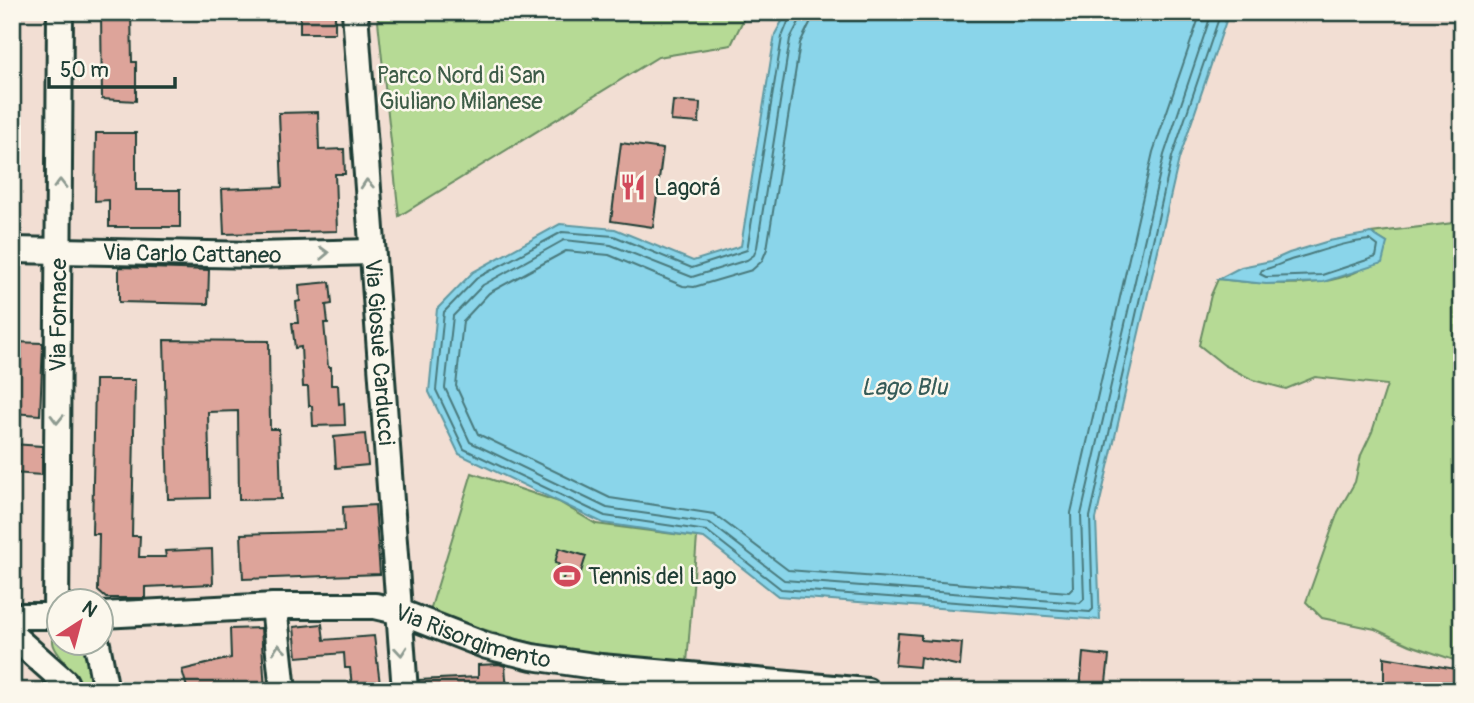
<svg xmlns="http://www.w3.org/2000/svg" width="1474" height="703" font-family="Pangolin,sans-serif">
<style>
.green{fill:#b6da95;stroke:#6a8c64;stroke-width:2}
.water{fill:#8ad5ea;stroke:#5f98a1;stroke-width:2}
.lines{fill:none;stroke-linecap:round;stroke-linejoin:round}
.shore{stroke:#4a7a7d;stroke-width:2}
.building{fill:#dda49a;stroke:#1f3d34;stroke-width:2}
.minor-casing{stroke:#1f3d34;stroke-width:30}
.minor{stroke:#fbf7ec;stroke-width:24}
.oneway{stroke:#8d9a90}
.labels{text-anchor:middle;stroke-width:5;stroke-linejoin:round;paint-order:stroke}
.park-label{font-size:23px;fill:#3d5c47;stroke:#fbf7ec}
.poi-label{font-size:23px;fill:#1f3d34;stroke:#fbf7ec;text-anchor:start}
.street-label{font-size:23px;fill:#1f3d34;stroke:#fbf7ec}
.water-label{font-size:24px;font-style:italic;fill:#345b58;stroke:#fbf7ec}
</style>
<rect width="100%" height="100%" fill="#f2ded3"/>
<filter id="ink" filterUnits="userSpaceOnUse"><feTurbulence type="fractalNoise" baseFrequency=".0143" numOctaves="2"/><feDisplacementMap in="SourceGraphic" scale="14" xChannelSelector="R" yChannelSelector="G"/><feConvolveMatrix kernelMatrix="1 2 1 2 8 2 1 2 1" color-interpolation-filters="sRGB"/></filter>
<g filter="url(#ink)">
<path class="green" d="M 377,12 L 747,12 L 731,45 L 658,57 L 399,216 Z
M 1462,222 L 1462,661 L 1457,661 L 1410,645 L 1375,629 L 1322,618 L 1306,602 L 1338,512 L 1355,482 L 1361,455 L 1372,432 L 1387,385 L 1315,377 L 1286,389 L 1253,380 L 1224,365 L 1199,345 L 1211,295 L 1218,279 C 1260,284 1322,290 1360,270 C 1370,264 1379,251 1387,243 L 1371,233 Z
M 472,473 L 559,502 L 596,524 L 697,537 L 687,663 L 599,658 L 521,640 L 429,614 Z
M 59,626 L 60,644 L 86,644 L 95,686 L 83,687 C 78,680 74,673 69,667 C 58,653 45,643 59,626 Z"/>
<path class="water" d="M 787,12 L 1229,12 L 1179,159 L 1096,519 L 1100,620 L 778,596 L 704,538 L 603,523 L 459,454 L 429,392 L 437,309 L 473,272 L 560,224 L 615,229 L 693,261 L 741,246 L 775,34 Z
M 1371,233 L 1387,243 L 1382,263 L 1323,282 L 1266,284 L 1218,279 L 1241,267 L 1271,261 L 1289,253 L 1329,241 Z"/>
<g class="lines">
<path class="shore" d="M 792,12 L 782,37 L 747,250 L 692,268 L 614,236 L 562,232 L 477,278 L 444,312 L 436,390 L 464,449 L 605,516 L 707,531 L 781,589 L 1090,612 L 1093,609 L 1090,517 L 1172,157 L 1221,12
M 801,12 L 800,20 L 790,39 L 757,247 L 754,255 L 747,260 L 692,277 L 611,245 L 564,240 L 483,285 L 453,316 L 445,388 L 470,442 L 607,508 L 710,523 L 784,580 L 1080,603 L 1084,599 L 1081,515 L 1164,155 L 1212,12
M 812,12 L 810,23 L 800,43 L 767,249 L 762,261 L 752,270 L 694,287 L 683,286 L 609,255 L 566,251 L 489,293 L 463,321 L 456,386 L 478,434 L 610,498 L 714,514 L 788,570 L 1069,592 L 1073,588 L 1071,513 L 1153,152 L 1201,12
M 1370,240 L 1378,246 L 1376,257 L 1322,275 L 1266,277 L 1260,274 L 1262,270 C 1273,268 1283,262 1294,259 C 1319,252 1344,242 1370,240 Z"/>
</g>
<path class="building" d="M 101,12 L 131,12 L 132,62 L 136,62 L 136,101 L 102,99 Z
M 300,12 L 335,12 L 335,33 L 300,33 Z
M 673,101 L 700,103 L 699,123 L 671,121 Z
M 318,112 L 319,150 L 344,149 L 345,174 L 335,174 L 337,231 L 224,234 L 222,189 L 282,187 L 279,113 Z
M 96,133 L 136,133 L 136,190 L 180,190 L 180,227 L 109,227 L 109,200 L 95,201 Z
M 621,143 L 663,149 L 653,227 L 611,221 Z
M 119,267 L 209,270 L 208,304 L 119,302 Z
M 330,282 L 332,304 L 326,305 L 328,323 L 324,323 L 328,367 L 331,367 L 331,385 L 338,385 L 339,404 L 344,403 L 345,425 L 313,426 L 312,406 L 309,406 L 308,387 L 303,387 L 301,347 L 295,348 L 292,323 L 298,323 L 296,302 L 300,301 L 299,285 Z
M 164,340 L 269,341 L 270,429 L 279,429 L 281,499 L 239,500 L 238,411 L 208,412 L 210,498 L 168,499 Z
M 12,342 L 43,343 L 40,415 L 12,413 Z
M 95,380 L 135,380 L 132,536 L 140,536 L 139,557 L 166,557 L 165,551 L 212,549 L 213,584 L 145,587 L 145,598 L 106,598 L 98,591 L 99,534 L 92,534 Z
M 365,434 L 368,465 L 336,468 L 334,437 Z
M 12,444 L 42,446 L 42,475 L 12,473 Z
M 375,505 L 380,574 L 243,579 L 241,534 L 344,531 L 343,507 Z
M 559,548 L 586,556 L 577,585 L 562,581 L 564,576 L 556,573 L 559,564 L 555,563 Z
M 322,624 L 324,640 L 374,636 L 380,684 L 352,686 L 350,668 L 345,668 L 344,653 L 297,657 L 294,627 Z
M 261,628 L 265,691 L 188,691 L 182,670 L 231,658 L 230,629 Z
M 898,633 L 921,635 L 921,640 L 962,643 L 960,666 L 920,657 L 919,667 L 895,665 Z
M 1083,653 L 1109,656 L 1105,691 L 1080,691 Z
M 1384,657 L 1462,670 L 1462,691 L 1384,691 Z
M 499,664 L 505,666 L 507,691 L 420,691 L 419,680 L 478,677 L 478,665 Z"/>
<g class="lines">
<g class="minor-casing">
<g id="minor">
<path id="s1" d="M 355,12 L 405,691"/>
<path id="s2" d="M 12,250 L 256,255 L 372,252"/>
<path d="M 274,606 L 283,691"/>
<path id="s3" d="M 102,615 L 274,606 L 375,606 L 397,611 L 487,646 L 532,657 L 601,667 L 867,691"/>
<path d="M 12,616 L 60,616"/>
<path id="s4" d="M 56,616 L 60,12"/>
<path d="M 12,635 L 65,682 L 69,691"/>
<path d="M 97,644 L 106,691"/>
</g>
</g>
<use href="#minor" class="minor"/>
</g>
<defs><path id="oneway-chevron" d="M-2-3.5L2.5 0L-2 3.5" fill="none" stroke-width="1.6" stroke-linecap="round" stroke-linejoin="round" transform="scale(1.75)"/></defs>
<g class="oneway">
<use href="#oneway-chevron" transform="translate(60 184) rotate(-90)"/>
<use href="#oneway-chevron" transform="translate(367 184) rotate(-94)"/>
<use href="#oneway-chevron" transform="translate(324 253) rotate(-2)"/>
<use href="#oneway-chevron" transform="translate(57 419) rotate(91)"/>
<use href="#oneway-chevron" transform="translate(279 649) rotate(-96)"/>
<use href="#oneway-chevron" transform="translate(401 651) rotate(85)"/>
</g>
</g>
<defs>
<g id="restaurant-bare" transform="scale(2.1)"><path d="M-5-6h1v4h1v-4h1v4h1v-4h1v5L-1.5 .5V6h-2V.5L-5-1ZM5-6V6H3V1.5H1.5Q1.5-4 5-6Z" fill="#d1495b" stroke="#fbf7ec" stroke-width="2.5" paint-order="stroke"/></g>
<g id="stadium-bare" transform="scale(2.1)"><path d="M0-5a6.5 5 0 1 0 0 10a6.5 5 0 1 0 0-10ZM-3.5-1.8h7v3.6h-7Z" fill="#d1495b" stroke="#fbf7ec" stroke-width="2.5" paint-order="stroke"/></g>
</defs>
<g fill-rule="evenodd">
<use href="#restaurant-bare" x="633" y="187"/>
<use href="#stadium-bare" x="567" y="576"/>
</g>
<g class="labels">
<g class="park-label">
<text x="461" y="83">Parco Nord di San<tspan x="461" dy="26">Giuliano Milanese</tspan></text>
</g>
<g class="poi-label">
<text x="654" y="195">Lagorá</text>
<text x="588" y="584">Tennis del Lago</text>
</g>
<g class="street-label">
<text dy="8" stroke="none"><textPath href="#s2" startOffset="180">Via Carlo Cattaneo</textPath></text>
<text dy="8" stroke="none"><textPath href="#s4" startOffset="301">Via Fornace</textPath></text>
<text dy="8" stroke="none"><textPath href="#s1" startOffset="341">Via Giosuè Carducci</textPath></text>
<text dy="8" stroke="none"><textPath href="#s3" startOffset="376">Via Risorgimento</textPath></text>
</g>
<g class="water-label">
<text x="904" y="395">Lago Blu</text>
</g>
</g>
<rect width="1474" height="703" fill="none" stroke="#fbf7ec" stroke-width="42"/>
<rect x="21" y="21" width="1432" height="661" fill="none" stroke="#1f3d34" stroke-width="2.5" filter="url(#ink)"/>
<g transform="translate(80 622) rotate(36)"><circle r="33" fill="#fbf7ec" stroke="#a3ada2" stroke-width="2"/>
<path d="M0-5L12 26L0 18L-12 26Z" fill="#d1495b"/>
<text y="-10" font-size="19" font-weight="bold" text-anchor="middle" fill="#1f3d34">N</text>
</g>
<path d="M49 77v10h126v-10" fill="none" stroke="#1f3d34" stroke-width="3.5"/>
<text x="60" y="77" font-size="21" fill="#1f3d34" stroke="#fbf7ec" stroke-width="5" paint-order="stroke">50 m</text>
</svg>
